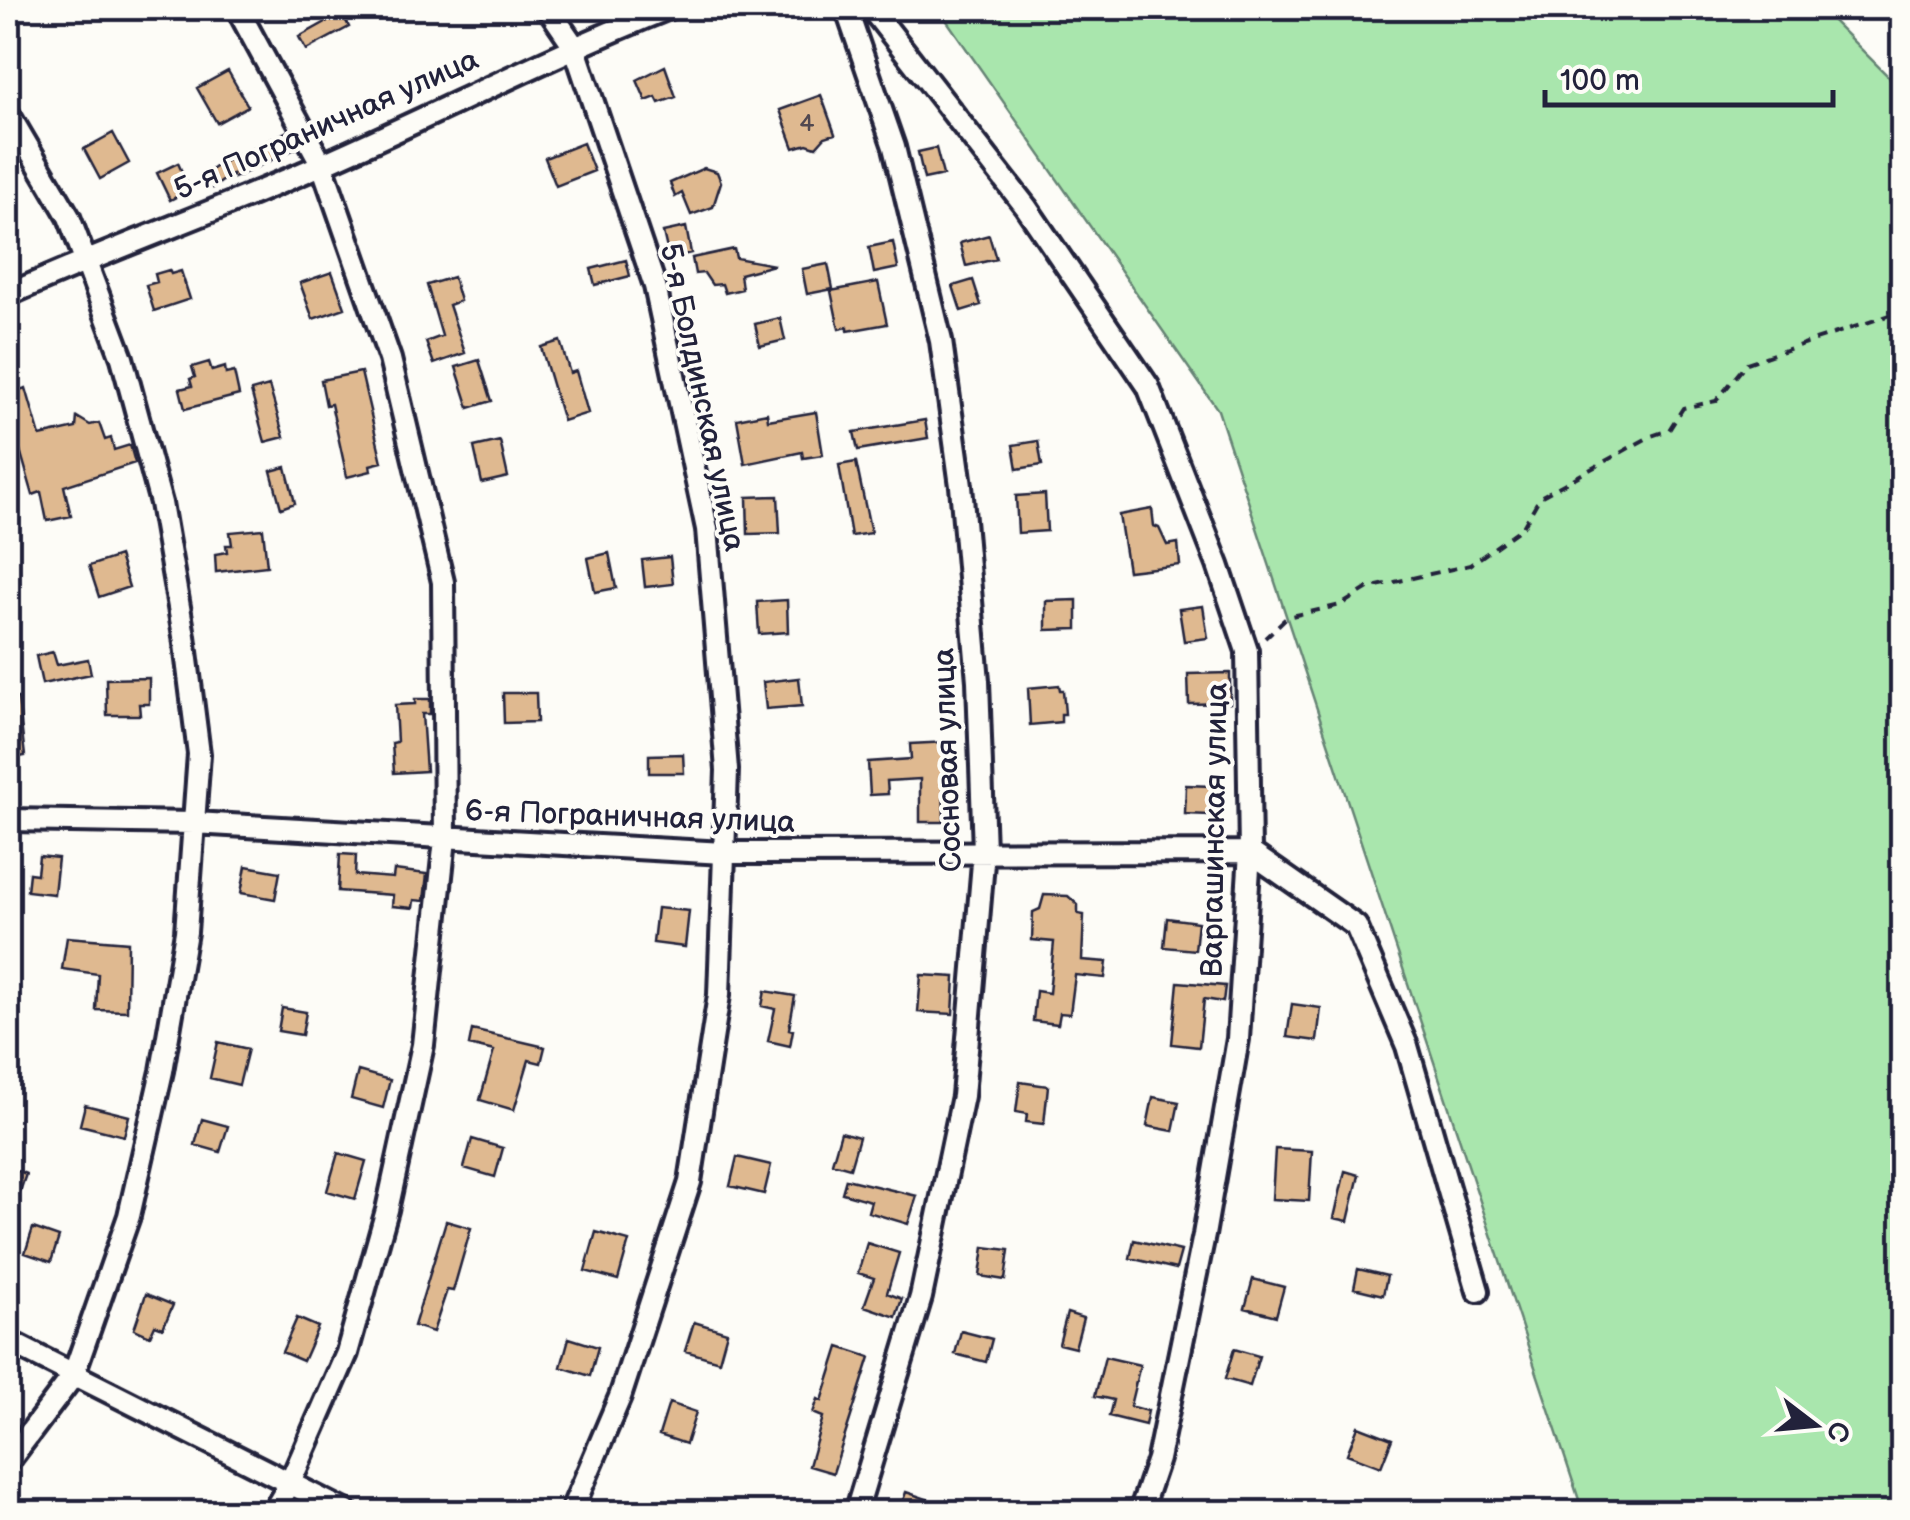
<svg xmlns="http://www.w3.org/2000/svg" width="1910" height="1520" font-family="'Balsamiq Sans',sans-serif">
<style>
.green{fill:#a9e6ad;stroke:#668474;stroke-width:2.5}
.building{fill:#dfb990;stroke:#22223b;stroke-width:2.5}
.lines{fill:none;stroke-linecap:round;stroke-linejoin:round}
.minor-casing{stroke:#22223b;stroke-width:28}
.path{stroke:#22223b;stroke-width:4;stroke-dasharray:10 8;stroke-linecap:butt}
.minor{stroke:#fdfcf7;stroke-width:20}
.labels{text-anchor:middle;stroke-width:8;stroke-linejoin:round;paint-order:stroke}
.number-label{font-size:25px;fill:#514850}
.street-label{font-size:30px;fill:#22223b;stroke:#fdfcf7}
</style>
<rect width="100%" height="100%" fill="#fdfcf7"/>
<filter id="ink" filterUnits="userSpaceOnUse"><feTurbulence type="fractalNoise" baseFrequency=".01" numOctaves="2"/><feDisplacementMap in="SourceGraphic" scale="20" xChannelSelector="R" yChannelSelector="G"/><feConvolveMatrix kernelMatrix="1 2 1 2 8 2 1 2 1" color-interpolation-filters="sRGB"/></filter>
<g filter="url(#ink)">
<path class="green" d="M 934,8 L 1820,8 L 1902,90 L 1902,1512 L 1583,1512 L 1218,410 L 945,18 Z"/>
<path class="building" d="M 342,13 L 349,27 L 306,50 L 299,37 Z
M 665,66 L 676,97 L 659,103 L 656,97 L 646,101 L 637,80 Z
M 228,71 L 248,106 L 217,123 L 197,88 Z
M 821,95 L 835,134 L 825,137 L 816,147 L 807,144 L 794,148 L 780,110 Z
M 288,131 L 297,148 L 234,178 L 232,174 L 213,188 L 204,175 L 219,164 Z
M 113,133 L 129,163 L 100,179 L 84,149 Z
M 583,143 L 594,171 L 556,186 L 545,158 Z
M 936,148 L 943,175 L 924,179 L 918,152 Z
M 178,163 L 190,190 L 170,200 L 157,173 Z
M 704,168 L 717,172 L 721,182 L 713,207 L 691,215 L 682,193 L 675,197 L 670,183 Z
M 686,227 L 691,253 L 669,258 L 663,232 Z
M 989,235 L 996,259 L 966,266 L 960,243 Z
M 893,242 L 898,268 L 874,273 L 869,247 Z
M 734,249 L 736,258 L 774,265 L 740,274 L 742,289 L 725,293 L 722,284 L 712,285 L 704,273 L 695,274 L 692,258 Z
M 626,260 L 630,276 L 595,285 L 591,269 Z
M 828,264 L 833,289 L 807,294 L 802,269 Z
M 169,270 L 171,274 L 181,271 L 190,299 L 154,311 L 146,285 L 157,282 L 155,274 Z
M 332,272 L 345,308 L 313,319 L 300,283 Z
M 453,277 L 460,301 L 449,305 L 465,353 L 434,364 L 426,342 L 442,336 L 427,285 Z
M 973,280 L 981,305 L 961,311 L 953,286 Z
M 878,282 L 887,324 L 848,331 L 848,327 L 839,329 L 831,291 Z
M 780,318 L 785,340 L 760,346 L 755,324 Z
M 560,341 L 570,373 L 576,371 L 588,413 L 563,421 L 541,347 Z
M 479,360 L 492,401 L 469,408 L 456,367 Z
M 209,362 L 212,371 L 225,367 L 226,374 L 234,372 L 239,395 L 185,409 L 180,389 L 192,386 L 190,379 L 195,377 L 192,367 Z
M 361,372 L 382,462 L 370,465 L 371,471 L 347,477 L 331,404 L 326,405 L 321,380 Z
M 269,386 L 284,437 L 265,442 L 251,391 Z
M 26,388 L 40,436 L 76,428 L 77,417 L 90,425 L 99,423 L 105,440 L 111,438 L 114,450 L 130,445 L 135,463 L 64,486 L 71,516 L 47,521 L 41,492 L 33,495 L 8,408 L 8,393 Z
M 816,412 L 823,455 L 803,458 L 802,452 L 745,464 L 737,419 L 767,413 L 768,420 Z
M 925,420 L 928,438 L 858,450 L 854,432 Z
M 500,441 L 508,477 L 482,483 L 474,447 Z
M 1038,441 L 1042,465 L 1017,469 L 1013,445 Z
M 856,462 L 871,533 L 851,536 L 839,465 Z
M 286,467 L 295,503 L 281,508 L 271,471 Z
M 1045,494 L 1047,531 L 1018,533 L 1016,496 Z
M 778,496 L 780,533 L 748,534 L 747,497 Z
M 1152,509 L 1154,526 L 1159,528 L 1167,545 L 1178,543 L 1180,565 L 1128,571 L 1119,515 Z
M 263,529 L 267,566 L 216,572 L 215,554 L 227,552 L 226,545 L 232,545 L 230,532 Z
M 609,553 L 616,588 L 595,592 L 588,558 Z
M 119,556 L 129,587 L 99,597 L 89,566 Z
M 670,557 L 673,584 L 645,587 L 642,560 Z
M 787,600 L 788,632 L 759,634 L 757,602 Z
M 1077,600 L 1077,629 L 1046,630 L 1046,601 Z
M 1203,606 L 1208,638 L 1184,641 L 1179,609 Z
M 53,652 L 57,665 L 88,659 L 91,674 L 42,684 L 36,656 Z
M 1230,673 L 1230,703 L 1189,704 L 1188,674 Z
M 149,678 L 149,704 L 139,704 L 140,715 L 107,715 L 106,679 Z
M 799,678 L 802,706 L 766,709 L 763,682 Z
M 1059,685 L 1060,690 L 1063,690 L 1065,714 L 1061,714 L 1061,722 L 1030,725 L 1028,688 Z
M 503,693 L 536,693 L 537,722 L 504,723 Z
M 8,698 L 18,698 L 25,756 L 8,759 Z
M 415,699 L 430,699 L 430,714 L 422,714 L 426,771 L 394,773 L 392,743 L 397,742 L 395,705 L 415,704 Z
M 949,742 L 951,777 L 943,777 L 944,822 L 920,822 L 920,779 L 887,781 L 888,794 L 870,795 L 868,762 L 911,759 L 910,744 Z
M 683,754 L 684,773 L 649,773 L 649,755 Z
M 1186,785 L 1211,786 L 1210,815 L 1185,814 Z
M 340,854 L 356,855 L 355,875 L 393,878 L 394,870 L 427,874 L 424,901 L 414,900 L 413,908 L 392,906 L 393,895 L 338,891 Z
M 39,856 L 58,858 L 54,894 L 27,891 L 29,873 L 37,874 Z
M 246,866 L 280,872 L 275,899 L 241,893 Z
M 1044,895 L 1068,896 L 1078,905 L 1078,914 L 1084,915 L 1082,960 L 1107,962 L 1105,978 L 1075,975 L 1070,1014 L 1060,1013 L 1058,1024 L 1033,1021 L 1036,991 L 1049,993 L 1054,942 L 1032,940 L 1033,912 L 1040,909 Z
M 657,908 L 689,911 L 685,947 L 653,943 Z
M 1167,918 L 1198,922 L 1195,950 L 1164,947 Z
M 67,937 L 128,942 L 127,1011 L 96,1010 L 98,974 L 62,969 Z
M 921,975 L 955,977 L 953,1014 L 918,1012 Z
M 1178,982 L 1225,986 L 1223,1002 L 1204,999 L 1199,1047 L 1172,1044 Z
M 765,991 L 795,996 L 789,1029 L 793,1030 L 790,1046 L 768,1041 L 775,1009 L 762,1006 Z
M 1292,1004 L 1321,1008 L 1317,1041 L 1287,1037 Z
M 282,1008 L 306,1012 L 302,1035 L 278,1031 Z
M 472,1030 L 545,1047 L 541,1063 L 529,1060 L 514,1110 L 480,1100 L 494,1051 L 469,1045 Z
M 218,1042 L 248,1049 L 239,1085 L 210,1078 Z
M 358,1071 L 390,1080 L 383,1108 L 351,1099 Z
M 1020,1082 L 1048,1086 L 1044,1124 L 1026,1122 L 1027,1114 L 1016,1112 Z
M 1153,1097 L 1179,1102 L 1173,1131 L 1147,1126 Z
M 85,1105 L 129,1116 L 124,1136 L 80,1125 Z
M 202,1119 L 228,1126 L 220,1152 L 195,1145 Z
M 841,1132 L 859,1137 L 850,1168 L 832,1163 Z
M 472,1139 L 503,1148 L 495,1177 L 464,1168 Z
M 1275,1149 L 1312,1151 L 1309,1201 L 1272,1199 Z
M 338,1153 L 366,1161 L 355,1199 L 327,1191 Z
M 737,1157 L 771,1165 L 764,1194 L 730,1186 Z
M 8,1167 L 26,1174 L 10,1221 L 8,1220 Z
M 1345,1171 L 1359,1175 L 1348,1221 L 1334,1218 Z
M 846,1179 L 917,1196 L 908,1224 L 868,1212 L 871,1201 L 842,1193 Z
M 446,1221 L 471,1228 L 453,1291 L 447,1290 L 433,1332 L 414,1326 Z
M 33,1228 L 59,1237 L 51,1262 L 25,1253 Z
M 596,1232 L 629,1241 L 618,1280 L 585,1271 Z
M 1134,1240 L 1181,1251 L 1176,1269 L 1130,1258 Z
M 867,1243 L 899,1253 L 887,1293 L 902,1299 L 896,1317 L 864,1306 L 874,1278 L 858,1273 Z
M 984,1247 L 1009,1250 L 1005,1280 L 980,1276 Z
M 1358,1269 L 1387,1276 L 1383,1295 L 1354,1288 Z
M 1253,1279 L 1284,1287 L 1276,1316 L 1245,1308 Z
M 146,1294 L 173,1305 L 163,1328 L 155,1325 L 150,1336 L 134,1329 Z
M 1067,1313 L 1083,1318 L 1075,1348 L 1059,1344 Z
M 297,1318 L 318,1327 L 303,1361 L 282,1352 Z
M 694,1322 L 727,1332 L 719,1361 L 685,1351 Z
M 961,1331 L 992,1339 L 986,1362 L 955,1354 Z
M 569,1338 L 598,1347 L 590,1376 L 561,1367 Z
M 839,1347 L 870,1357 L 833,1473 L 809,1466 L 823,1417 L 813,1413 L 818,1399 L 822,1401 Z
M 1234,1349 L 1259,1356 L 1250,1386 L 1225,1379 Z
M 1105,1357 L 1140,1365 L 1130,1406 L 1148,1411 L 1145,1425 L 1109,1416 L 1113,1400 L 1095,1396 Z
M 669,1403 L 696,1412 L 686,1444 L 659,1435 Z
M 1358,1426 L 1392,1439 L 1381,1467 L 1347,1454 Z
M 906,1492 L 959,1510 L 959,1512 L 899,1512 Z"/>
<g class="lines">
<g class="minor-casing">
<path id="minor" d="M 237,8 L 322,165 L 390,359 L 443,582 L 445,839 L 423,1045 L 387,1210 L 347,1353 L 289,1485 L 273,1512
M 548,8 L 574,46 L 655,286 L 707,529 L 727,770 L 719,995 L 690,1182 L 620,1397 L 571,1512
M 846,8 L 894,147 L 941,341 L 961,486 L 978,681 L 984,851 L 963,1096 L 921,1297 L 856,1512
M 871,8 L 1026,207 L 1148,386 L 1218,565 L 1247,651 L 1250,852 L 1238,1039 L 1204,1235 L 1158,1459 L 1140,1512
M 8,113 L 69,217 L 122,358 L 161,503 L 184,636 L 199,754 L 186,932 L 162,1071 L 129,1216 L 73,1376 L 8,1462
M 8,295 C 111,248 219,211 323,164 C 439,113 551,55 669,8
M 8,820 L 194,823 L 724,853 L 1250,852 L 1356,926 L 1407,1046 L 1478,1291
M 8,1341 L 347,1512"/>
</g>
<path class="path" d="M 1265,638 L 1287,617 L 1341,605 L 1368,588 L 1470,565 L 1523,527 L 1540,497 L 1651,436 L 1669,430 L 1683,408 L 1716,401 L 1747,363 L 1893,314 L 1902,316"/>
<use href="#minor" class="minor"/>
</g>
</g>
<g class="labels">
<g class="number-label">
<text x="807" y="131">4</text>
</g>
<g class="street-label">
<text transform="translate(326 124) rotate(-24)" y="10">5-я Пограничная улица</text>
<text transform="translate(703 397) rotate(78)" y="10">5-я Болдинская улица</text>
<text transform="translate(947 760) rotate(-92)" y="10">Сосновая улица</text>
<text transform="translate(630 816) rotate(2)" y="10">6-я Пограничная улица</text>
<text transform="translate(1214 830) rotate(-89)" y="10">Варгашинская улица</text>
</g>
</g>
<rect width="1910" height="1520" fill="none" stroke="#fdfcf7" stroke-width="40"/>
<rect x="20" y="20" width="1870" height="1480" fill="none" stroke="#22223b" stroke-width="4" filter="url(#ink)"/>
<g transform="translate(1815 1425) rotate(106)" stroke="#fdfcf7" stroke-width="8" paint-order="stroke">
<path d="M0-8L18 38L0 25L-18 38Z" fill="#22223b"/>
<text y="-15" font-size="28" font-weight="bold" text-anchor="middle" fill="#22223b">С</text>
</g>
<path d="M1545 90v15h288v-15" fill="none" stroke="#22223b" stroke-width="5"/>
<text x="1560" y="90" font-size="30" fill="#22223b" stroke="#fdfcf7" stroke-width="8" paint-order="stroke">100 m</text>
</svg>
